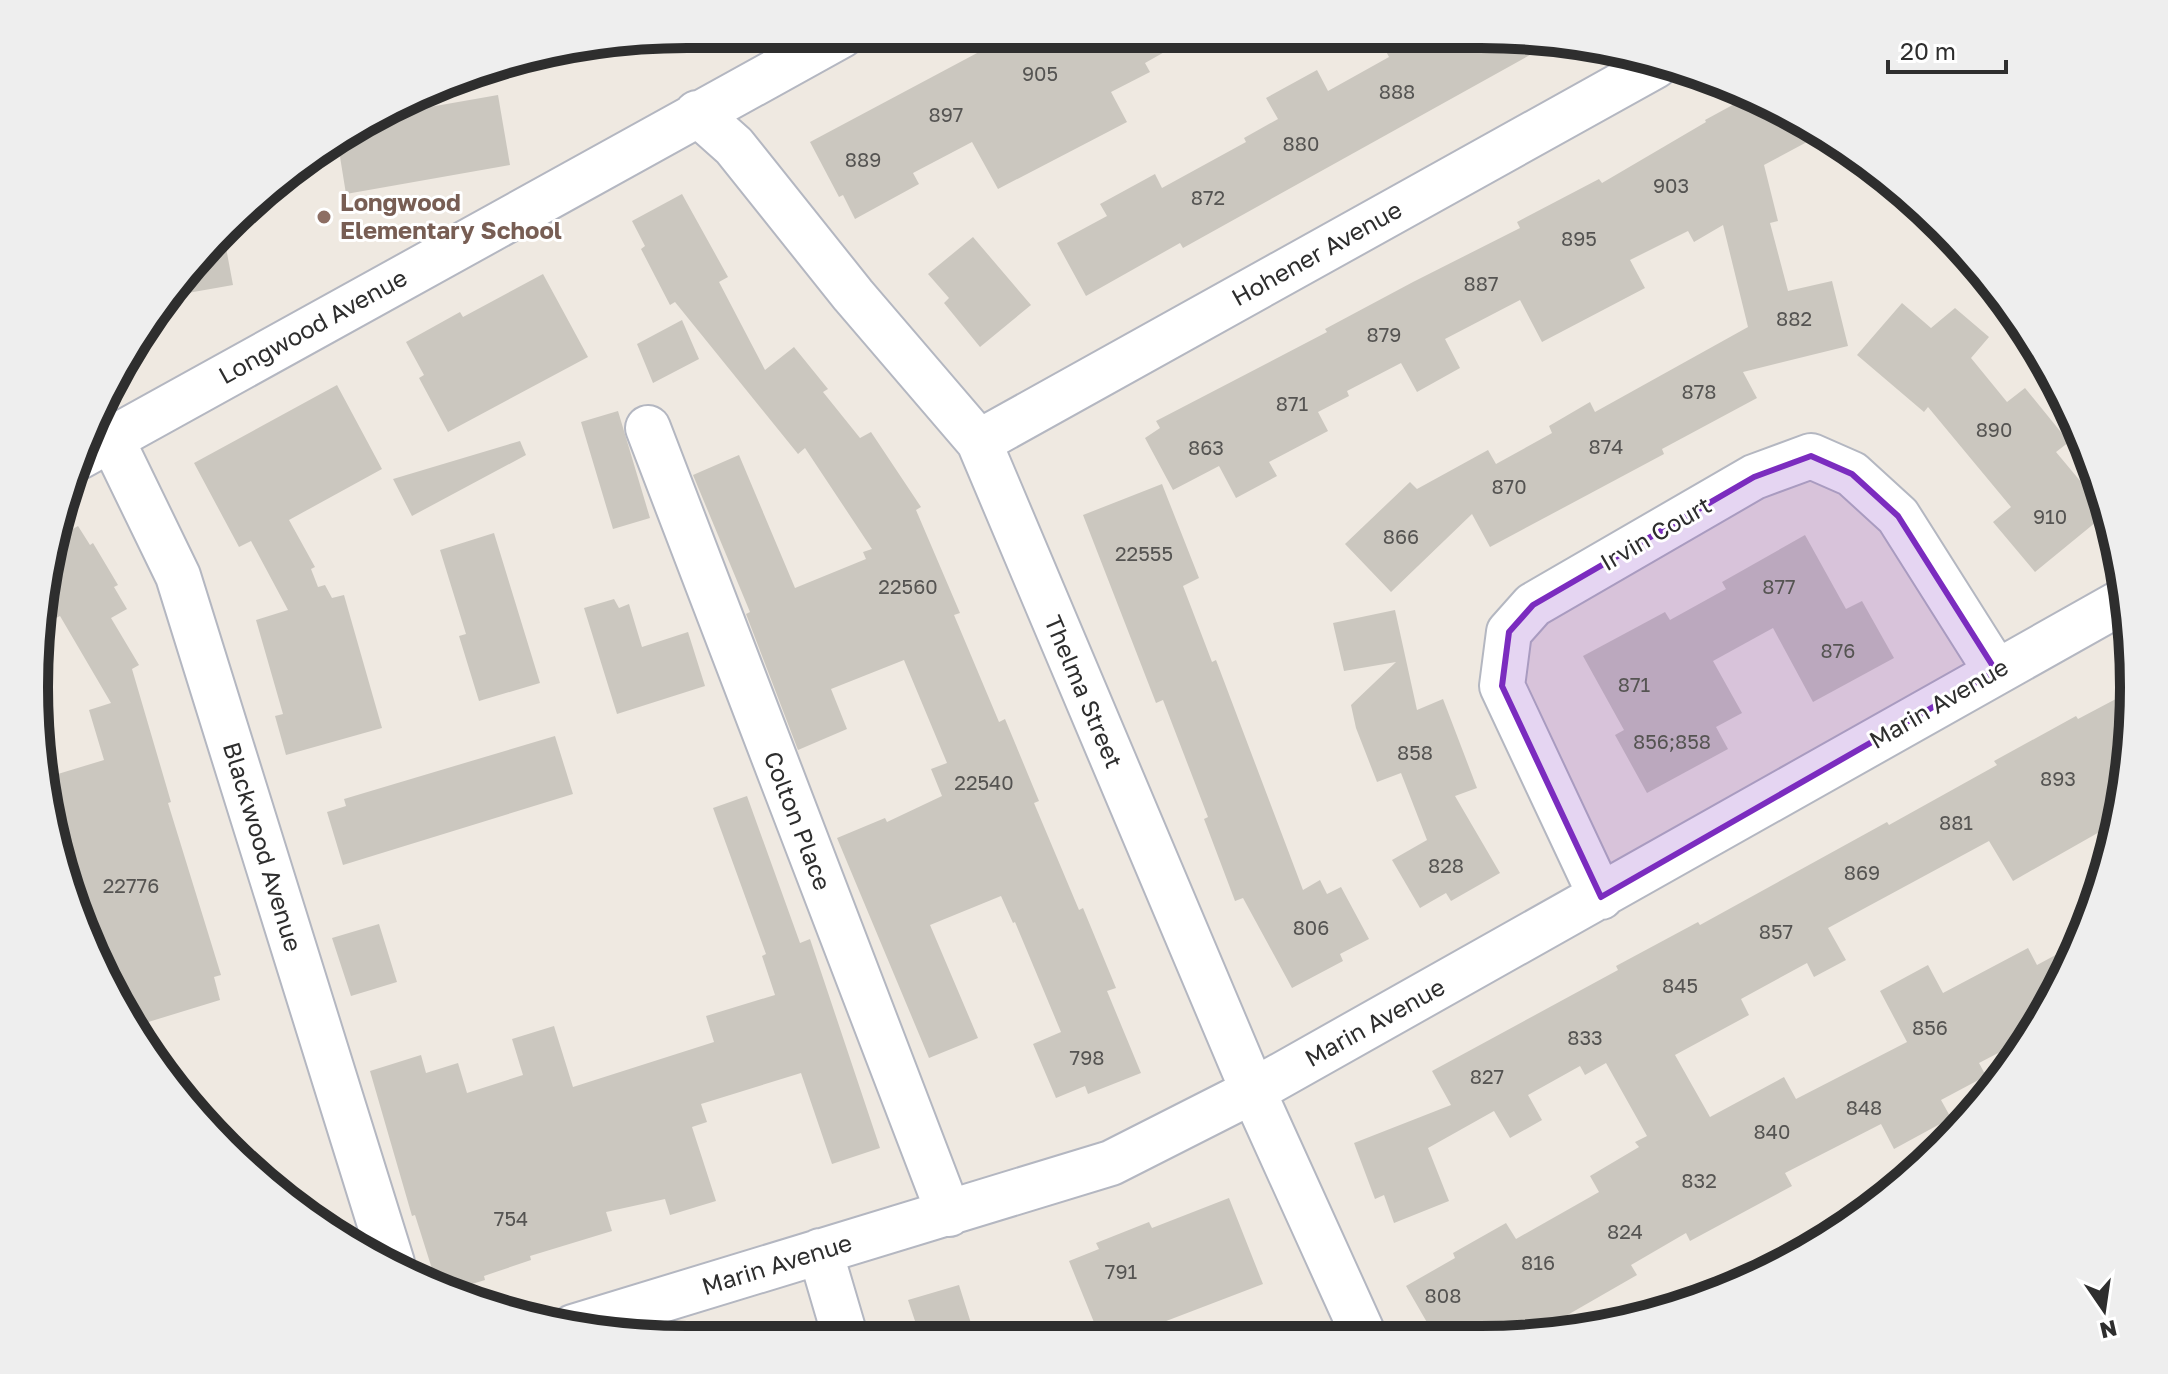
<svg xmlns="http://www.w3.org/2000/svg" width="2168" height="1374" font-family="'Golos Text',sans-serif">
<style>
.building{fill:#cbc7bf}
.lines{fill:none;stroke-linecap:round;stroke-linejoin:round}
.minor-casing{stroke:#b4b7c1;stroke-width:48}
.minor{stroke:#fff;stroke-width:44}
.marked{fill:#7b2cbf;fill-opacity:0.2;stroke:#7b2cbf;stroke-width:6;stroke-linejoin:round}
.education-dot{fill:#8d6e63;stroke:#fff;stroke-width:3}
.labels{text-anchor:middle;stroke-width:6;stroke-linejoin:round;paint-order:stroke}
.number-label{font-size:20px;fill:#555452}
.education-label{font-size:24px;font-weight:bold;fill:#785e54;stroke:#fff;text-anchor:start}
.street-label{font-size:24px;fill:#2e2e2e;stroke:#fff}
.rim{fill:none;stroke:#2e2e2e;stroke-width:10}
</style>
<rect width="100%" height="100%" fill="#efe9e1"/>
<path class="building" d="M 1009,36 L 1191,37 L 1145,63 L 1150,72 L 1111,92 L 1127,122 L 998,189 L 972,142 L 913,173 L 919,184 L 855,219 L 843,195 L 839,197 L 810,142 Z
M 1379,38 L 1557,40 L 1183,248 L 1180,243 L 1086,296 L 1057,243 L 1107,216 L 1100,204 L 1155,174 L 1162,188 L 1246,142 L 1244,138 L 1278,119 L 1266,98 L 1317,70 L 1328,91 L 1389,57 Z
M 498,95 L 510,165 L 346,194 L 337,138 L 384,115 Z
M 1751,95 L 1769,101 L 1820,135 L 1764,165 L 1778,221 L 1770,223 L 1788,291 L 1832,281 L 1848,346 L 1743,372 L 1757,398 L 1662,449 L 1664,454 L 1490,547 L 1472,514 L 1391,592 L 1345,544 L 1410,482 L 1417,489 L 1488,450 L 1496,464 L 1552,433 L 1549,426 L 1590,402 L 1595,412 L 1748,327 L 1723,225 L 1694,242 L 1688,231 L 1630,260 L 1645,288 L 1542,342 L 1520,300 L 1445,339 L 1460,368 L 1417,392 L 1401,363 L 1347,391 L 1349,396 L 1318,412 L 1328,431 L 1269,462 L 1277,476 L 1236,498 L 1219,466 L 1173,490 L 1145,438 L 1160,428 L 1156,421 L 1327,332 L 1325,329 L 1413,282 L 1520,228 L 1517,222 L 1599,179 L 1602,183 L 1706,122 L 1705,120 Z
M 682,194 L 728,277 L 719,282 L 765,370 L 794,347 L 828,389 L 823,392 L 860,438 L 871,432 L 921,507 L 916,510 L 960,613 L 954,615 L 999,722 L 1005,719 L 1039,801 L 1034,803 L 1079,910 L 1083,908 L 1116,988 L 1107,991 L 1141,1073 L 1088,1094 L 1085,1086 L 1056,1098 L 1033,1044 L 1061,1032 L 1015,922 L 1013,923 L 1001,896 L 930,925 L 978,1038 L 929,1058 L 837,838 L 885,818 L 887,822 L 942,796 L 931,769 L 947,763 L 904,660 L 831,689 L 847,729 L 798,750 L 746,614 L 750,612 L 693,475 L 739,455 L 795,588 L 866,559 L 863,552 L 872,549 L 805,448 L 798,454 L 675,302 L 670,305 L 641,249 L 645,246 L 632,221 Z
M 224,237 L 233,285 L 165,297 L 169,289 Z
M 973,237 L 1031,305 L 980,347 L 944,303 L 949,298 L 928,274 Z
M 543,274 L 588,357 L 448,432 L 419,378 L 424,375 L 406,342 L 460,312 L 463,317 Z
M 1902,303 L 1931,328 L 1955,308 L 1989,337 L 1971,358 L 2007,402 L 2025,388 L 2069,442 L 2056,452 L 2107,513 L 2035,572 L 1993,522 L 2011,507 L 1928,407 L 1924,412 L 1857,355 Z
M 682,320 L 699,359 L 653,383 L 637,344 Z
M 337,385 L 382,469 L 289,520 L 315,567 L 311,569 L 318,587 L 325,585 L 332,598 L 344,595 L 382,728 L 286,755 L 275,716 L 283,714 L 256,620 L 288,610 L 251,541 L 239,547 L 194,463 Z
M 618,411 L 650,518 L 613,529 L 581,422 Z
M 520,441 L 526,455 L 412,516 L 393,479 Z
M 1162,484 L 1199,578 L 1183,586 L 1212,662 L 1216,660 L 1303,890 L 1320,880 L 1327,894 L 1341,887 L 1369,939 L 1340,954 L 1343,961 L 1292,988 L 1243,898 L 1235,901 L 1204,819 L 1208,817 L 1163,700 L 1156,703 L 1083,515 Z
M 78,526 L 90,545 L 93,543 L 118,585 L 114,587 L 127,609 L 111,618 L 139,665 L 132,669 L 171,802 L 168,803 L 221,975 L 214,977 L 220,1000 L 132,1027 L 122,1014 L 56,856 L 48,777 L 104,760 L 89,710 L 111,703 L 60,616 L 56,618 L 44,599 L 57,538 Z
M 494,533 L 540,683 L 479,701 L 459,636 L 466,634 L 440,550 Z
M 1805,535 L 1846,609 L 1862,601 L 1894,658 L 1813,702 L 1773,628 L 1713,661 L 1742,713 L 1716,727 L 1728,749 L 1647,793 L 1615,735 L 1624,730 L 1583,656 L 1665,612 L 1670,620 L 1726,589 L 1722,582 Z
M 614,599 L 619,608 L 629,604 L 642,647 L 688,632 L 705,686 L 617,714 L 584,608 Z
M 1395,610 L 1417,710 L 1443,699 L 1477,788 L 1455,796 L 1500,873 L 1451,901 L 1446,893 L 1420,908 L 1392,860 L 1427,840 L 1401,773 L 1377,782 L 1356,728 L 1351,705 L 1396,662 L 1344,671 L 1333,623 Z
M 2131,691 L 2128,772 L 2117,822 L 2013,881 L 1989,841 L 1828,928 L 1846,960 L 1814,977 L 1807,963 L 1741,999 L 1749,1015 L 1675,1055 L 1710,1117 L 1784,1077 L 1796,1099 L 1907,1042 L 1880,991 L 1928,965 L 1943,993 L 2028,948 L 2037,965 L 2078,943 L 2047,1013 L 2029,1037 L 1979,1063 L 1986,1076 L 1941,1100 L 1951,1118 L 1894,1149 L 1881,1124 L 1785,1173 L 1792,1186 L 1690,1241 L 1686,1233 L 1631,1265 L 1637,1275 L 1557,1321 L 1556,1318 L 1521,1339 L 1436,1338 L 1406,1286 L 1455,1258 L 1453,1253 L 1506,1223 L 1516,1239 L 1599,1192 L 1590,1176 L 1639,1147 L 1635,1142 L 1647,1136 L 1606,1063 L 1585,1075 L 1580,1066 L 1528,1095 L 1542,1120 L 1510,1138 L 1494,1111 L 1428,1148 L 1449,1201 L 1394,1223 L 1384,1195 L 1375,1199 L 1354,1143 L 1451,1105 L 1432,1071 L 1618,970 L 1616,966 L 1698,922 L 1700,925 L 1887,822 L 1889,825 L 1997,765 L 1994,761 L 2076,716 L 2078,719 Z
M 555,736 L 573,794 L 343,865 L 327,812 L 346,806 L 344,799 Z
M 747,796 L 800,943 L 810,939 L 880,1148 L 832,1164 L 801,1073 L 701,1104 L 707,1122 L 692,1127 L 716,1201 L 670,1215 L 665,1199 L 606,1212 L 612,1231 L 530,1256 L 531,1260 L 484,1276 L 485,1280 L 446,1292 L 439,1291 L 415,1215 L 412,1216 L 370,1071 L 421,1055 L 426,1073 L 458,1063 L 467,1093 L 523,1075 L 512,1039 L 554,1026 L 573,1087 L 714,1042 L 706,1016 L 775,995 L 762,956 L 766,954 L 713,808 Z
M 379,924 L 397,982 L 351,996 L 332,938 Z
M 1229,1198 L 1263,1284 L 1127,1336 L 1100,1337 L 1069,1261 L 1099,1249 L 1096,1243 L 1149,1222 L 1152,1228 Z
M 959,1285 L 975,1336 L 920,1336 L 908,1300 Z"/>
<g class="lines">
<g class="minor-casing">
<path id="minor" d="M 697,113 L 734,146 L 853,295 L 979,442 L 1253,1091 L 1365,1338
M 648,428 L 949,1214
M 112,440 L 178,576 L 392,1263
M 979,442 L 1655,66
M 79,457 L 842,35
M 1601,897 L 1502,686 L 1509,632 L 1533,605 L 1754,477 L 1811,456 L 1852,474 L 1898,516 L 1996,671
M 820,1251 L 845,1336
M 573,1327 L 1111,1163 L 1253,1091 L 2125,600"/>
</g>
<use href="#minor" class="minor"/>
</g>
<path class="marked" d="M 1811,456 L 1852,474 L 1898,516 L 1996,671 L 1601,897 L 1502,686 L 1509,632 L 1533,605 L 1754,477 Z"/>
<circle class="education-dot" cx="324" cy="217" r="8"/>
<g class="labels">
<g class="number-label">
<text x="1040" y="81">905</text>
<text x="1397" y="99">888</text>
<text x="946" y="122">897</text>
<text x="1301" y="151">880</text>
<text x="863" y="167">889</text>
<text x="1671" y="193">903</text>
<text x="1208" y="205">872</text>
<text x="1579" y="246">895</text>
<text x="1481" y="291">887</text>
<text x="1794" y="326">882</text>
<text x="1384" y="342">879</text>
<text x="1699" y="399">878</text>
<text x="1292" y="411">871</text>
<text x="1994" y="437">890</text>
<text x="1606" y="454">874</text>
<text x="1206" y="455">863</text>
<text x="1509" y="494">870</text>
<text x="2050" y="524">910</text>
<text x="1401" y="544">866</text>
<text x="1144" y="561">22555</text>
<text x="908" y="594">22560</text>
<text x="1779" y="594">877</text>
<text x="1838" y="658">876</text>
<text x="1634" y="692">871</text>
<text x="1672" y="749">856;858</text>
<text x="1415" y="760">858</text>
<text x="2058" y="786">893</text>
<text x="984" y="790">22540</text>
<text x="1956" y="830">881</text>
<text x="1446" y="873">828</text>
<text x="1862" y="880">869</text>
<text x="131" y="893">22776</text>
<text x="1311" y="935">806</text>
<text x="1776" y="939">857</text>
<text x="1680" y="993">845</text>
<text x="1930" y="1035">856</text>
<text x="1585" y="1045">833</text>
<text x="1087" y="1065">798</text>
<text x="1487" y="1084">827</text>
<text x="1864" y="1115">848</text>
<text x="1772" y="1139">840</text>
<text x="1699" y="1188">832</text>
<text x="511" y="1226">754</text>
<text x="1625" y="1239">824</text>
<text x="1538" y="1270">816</text>
<text x="1121" y="1279">791</text>
<text x="1443" y="1303">808</text>
</g>
<g class="education-label">
<text x="340" y="211">Longwood<tspan x="340" dy="28">Elementary School</tspan></text>
</g>
<g class="street-label">
<text transform="translate(1317 254) rotate(-29)" y="8">Hohener Avenue</text>
<text transform="translate(313 327) rotate(-29)" y="8">Longwood Avenue</text>
<text transform="translate(1656 534) rotate(-30)" y="8">Irvin Court</text>
<text transform="translate(1083 692) rotate(67)" y="8">Thelma Street</text>
<text transform="translate(1939 704) rotate(-30)" y="8">Marin Avenue</text>
<text transform="translate(797 821) rotate(69)" y="8">Colton Place</text>
<text transform="translate(262 847) rotate(73)" y="8">Blackwood Avenue</text>
<text transform="translate(1375 1023) rotate(-29)" y="8">Marin Avenue</text>
<text transform="translate(777 1265) rotate(-17)" y="8">Marin Avenue</text>
</g>
</g>
<path d="M0 0H2168V1374H0ZM687 48H1481A639 639 0 0 1 2120 687V687A639 639 0 0 1 1481 1326H687A639 639 0 0 1 48 687V687A639 639 0 0 1 687 48Z" fill="#eee" fill-rule="evenodd"/>
<path class="rim" d="M687 48H1481A639 639 0 0 1 2120 687V687A639 639 0 0 1 1481 1326H687A639 639 0 0 1 48 687V687A639 639 0 0 1 687 48Z"/>
<g transform="translate(2104 1310) rotate(167)" stroke="#ffffff" stroke-width="6" paint-order="stroke">
<path d="M0-6L14 30L0 20L-14 30Z" fill="#2e2e2e"/>
<text y="-12" font-size="22" font-weight="bold" text-anchor="middle" fill="#2e2e2e">N</text>
</g>
<path d="M1888 60v12h118v-12" fill="none" stroke="#2e2e2e" stroke-width="4"/>
<text x="1900" y="60" font-size="24" fill="#2e2e2e" stroke="#ffffff" stroke-width="6" paint-order="stroke">20 m</text>
</svg>
